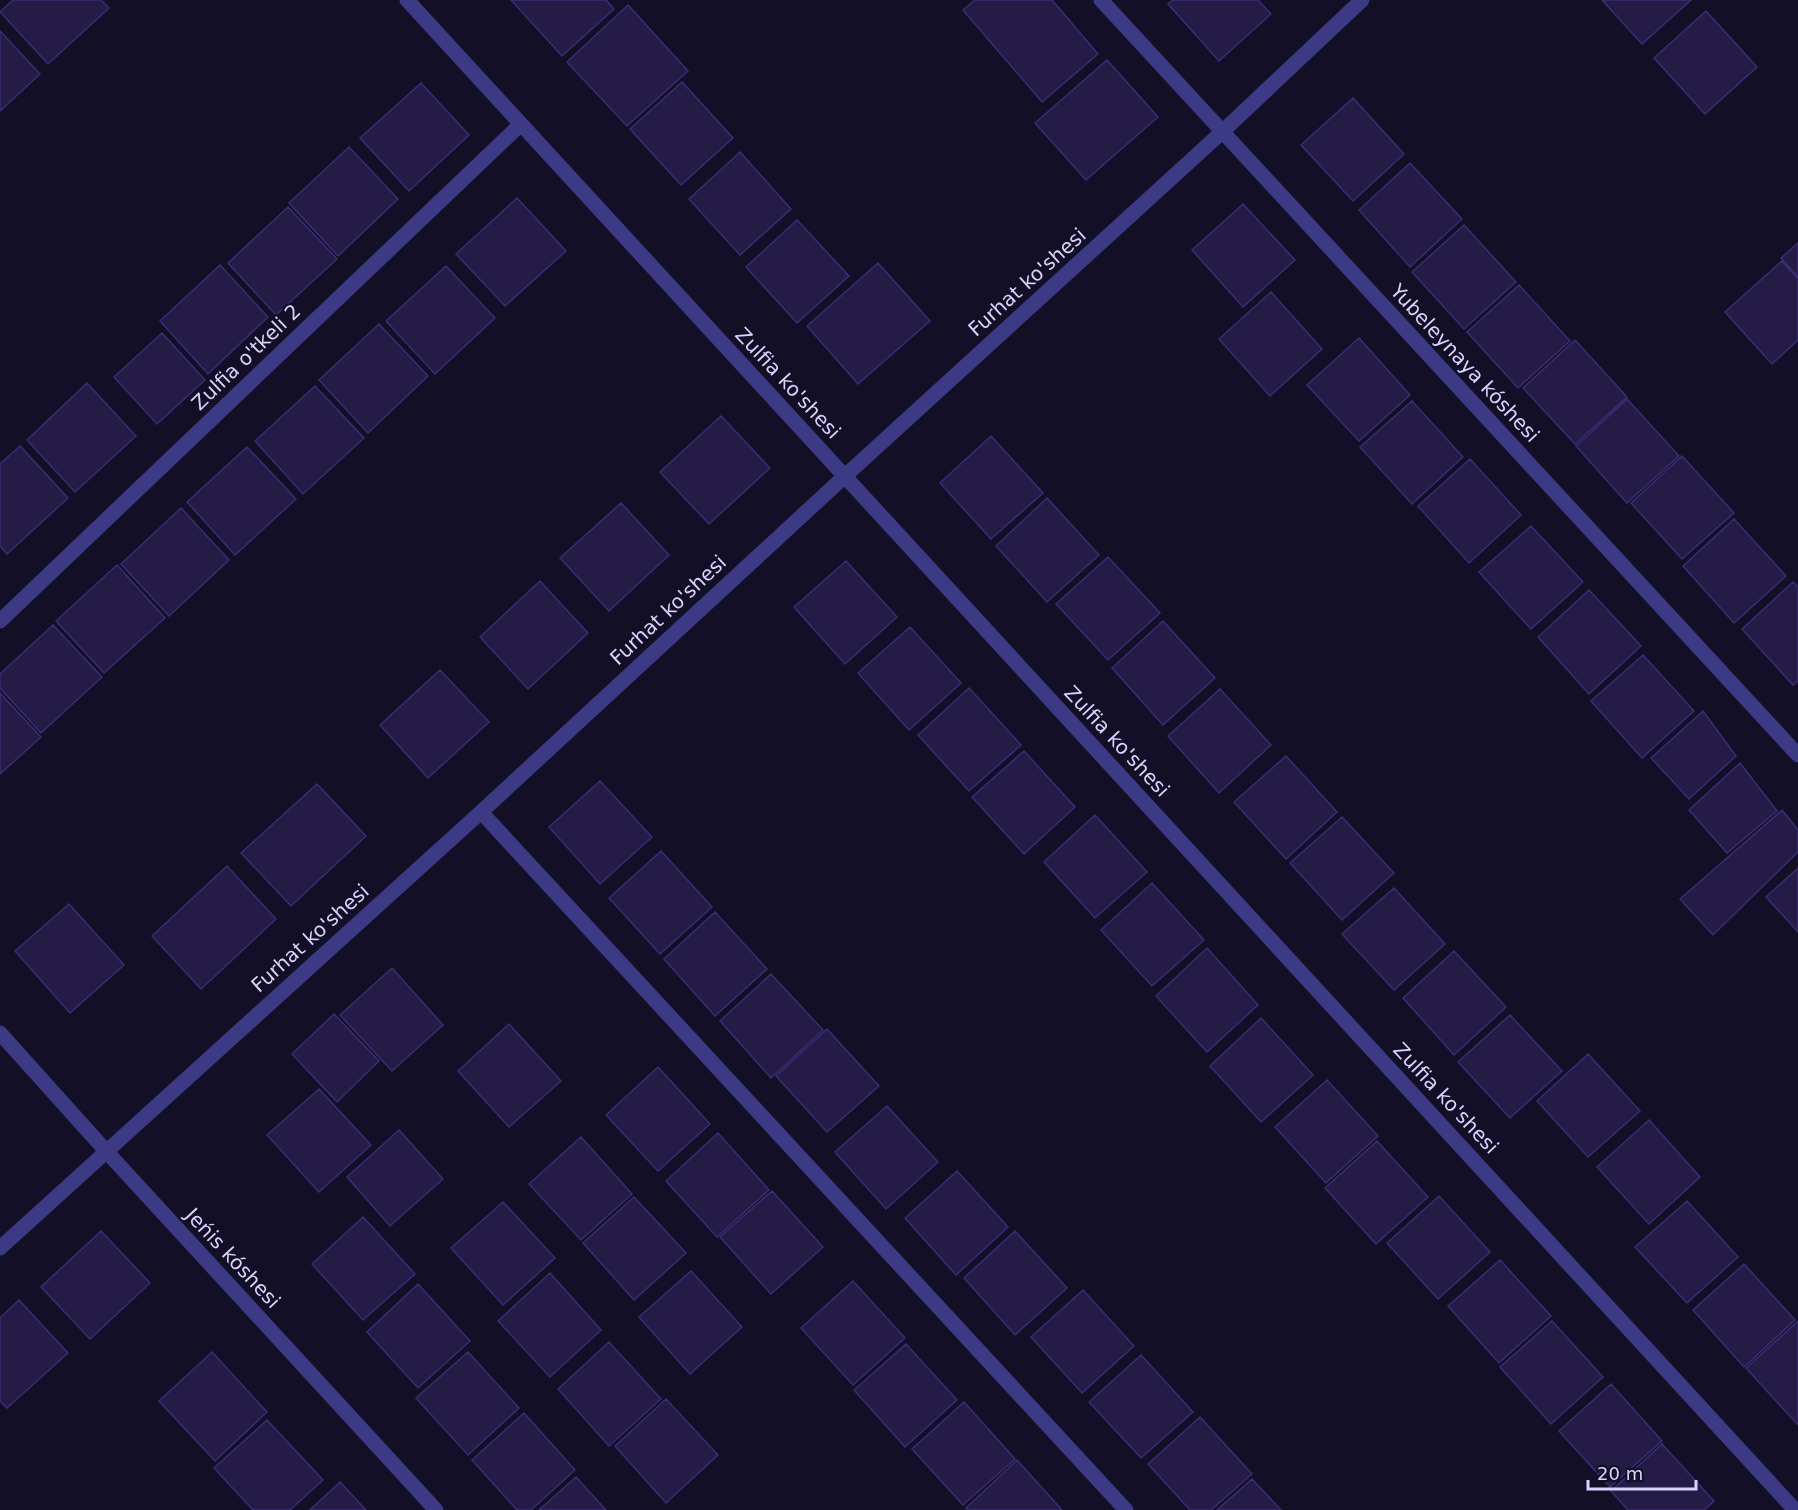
<svg xmlns="http://www.w3.org/2000/svg" width="1798" height="1510" font-family="'DejaVu Sans',sans-serif">
<style>
.building{fill:#241b47;stroke:#3b2d73;stroke-width:1.5}
.lines{fill:none;stroke-linecap:round;stroke-linejoin:round}
.minor{stroke:#3d3a85;stroke-width:15}
.labels{text-anchor:middle;stroke-width:4.5;stroke-linejoin:round;paint-order:stroke}
.street-label{font-size:20px;fill:#d9d4ff;stroke:#130f26}
</style>
<rect width="100%" height="100%" fill="#130f26"/>
<path class="building" d="M 13,0 L 101,0 L 109,8 L 48,64 L 0,12 Z
M 511,0 L 606,0 L 614,9 L 562,56 Z
M 975,0 L 1052,0 L 1098,54 L 1042,102 L 963,10 Z
M 1173,0 L 1258,0 L 1271,14 L 1219,61 L 1168,4 Z
M 1602,0 L 1691,0 L 1642,44 Z
M 628,5 L 688,71 L 627,126 L 567,62 Z
M 1706,11 L 1757,67 L 1705,114 L 1654,58 Z
M 0,31 L 40,74 L 0,111 Z
M 1107,60 L 1158,117 L 1086,180 L 1035,123 Z
M 682,82 L 733,138 L 681,185 L 630,129 Z
M 421,83 L 469,135 L 409,191 L 360,138 Z
M 1353,98 L 1404,154 L 1353,201 L 1301,145 Z
M 349,147 L 398,199 L 338,256 L 289,203 Z
M 740,152 L 791,209 L 740,255 L 689,199 Z
M 1410,163 L 1462,219 L 1410,267 L 1359,210 Z
M 517,198 L 566,251 L 505,306 L 456,254 Z
M 1243,204 L 1295,260 L 1243,307 L 1192,250 Z
M 288,207 L 337,259 L 276,315 L 228,263 Z
M 797,220 L 849,276 L 797,323 L 746,267 Z
M 1464,225 L 1516,282 L 1464,329 L 1412,272 Z
M 1798,243 L 1798,277 L 1781,258 Z
M 1782,261 L 1798,279 L 1798,340 L 1772,364 L 1725,312 Z
M 878,263 L 930,321 L 858,384 L 807,326 Z
M 220,265 L 268,317 L 208,374 L 160,321 Z
M 446,266 L 495,318 L 435,374 L 386,321 Z
M 1519,285 L 1570,341 L 1518,388 L 1467,332 Z
M 1271,292 L 1322,349 L 1270,396 L 1219,339 Z
M 379,324 L 428,376 L 368,433 L 319,380 Z
M 162,333 L 205,380 L 157,424 L 114,377 Z
M 1359,338 L 1410,395 L 1359,441 L 1307,385 Z
M 1575,340 L 1627,397 L 1575,444 L 1523,388 Z
M 87,383 L 136,436 L 75,492 L 27,440 Z
M 315,386 L 364,438 L 303,494 L 255,441 Z
M 1627,399 L 1679,456 L 1627,503 L 1576,446 Z
M 1412,401 L 1463,457 L 1412,504 L 1360,447 Z
M 721,416 L 770,468 L 709,524 L 660,472 Z
M 991,436 L 1043,493 L 991,539 L 940,483 Z
M 20,446 L 68,498 L 7,554 L 0,546 L 0,464 Z
M 247,447 L 296,499 L 235,555 L 187,502 Z
M 1682,456 L 1734,513 L 1682,559 L 1631,503 Z
M 1470,459 L 1521,515 L 1469,563 L 1418,506 Z
M 1047,498 L 1099,555 L 1047,602 L 996,546 Z
M 621,503 L 669,555 L 609,611 L 560,558 Z
M 181,508 L 229,560 L 169,616 L 121,564 Z
M 1734,519 L 1786,576 L 1734,623 L 1683,566 Z
M 1531,526 L 1583,582 L 1531,629 L 1479,572 Z
M 1108,557 L 1160,613 L 1108,660 L 1056,604 Z
M 846,561 L 897,617 L 845,664 L 794,607 Z
M 117,565 L 165,618 L 104,673 L 56,621 Z
M 540,581 L 588,633 L 528,689 L 480,637 Z
M 1793,582 L 1798,587 L 1798,681 L 1793,685 L 1742,629 Z
M 1589,590 L 1641,646 L 1589,694 L 1538,637 Z
M 1163,621 L 1215,678 L 1163,725 L 1112,668 Z
M 53,625 L 102,677 L 41,733 L 0,688 L 0,674 Z
M 910,627 L 961,683 L 909,730 L 858,673 Z
M 1643,655 L 1694,711 L 1642,758 L 1591,701 Z
M 440,670 L 489,722 L 428,778 L 380,725 Z
M 969,688 L 1021,745 L 969,791 L 918,735 Z
M 1220,689 L 1271,745 L 1219,793 L 1168,736 Z
M 0,693 L 41,737 L 0,774 Z
M 1703,711 L 1736,756 L 1689,799 L 1651,758 Z
M 1024,751 L 1075,807 L 1024,854 L 972,797 Z
M 1286,756 L 1337,812 L 1286,859 L 1234,802 Z
M 1740,763 L 1777,811 L 1727,853 L 1689,810 Z
M 600,781 L 652,837 L 600,884 L 549,827 Z
M 317,784 L 366,836 L 291,906 L 241,853 Z
M 1782,810 L 1798,830 L 1798,852 L 1713,935 L 1680,899 Z
M 1095,815 L 1147,872 L 1095,918 L 1044,862 Z
M 1342,817 L 1394,873 L 1342,920 L 1290,863 Z
M 661,851 L 712,907 L 660,954 L 609,898 Z
M 227,866 L 276,919 L 201,989 L 152,936 Z
M 1798,868 L 1798,932 L 1766,897 Z
M 1152,883 L 1204,940 L 1152,986 L 1101,930 Z
M 1394,888 L 1445,944 L 1394,990 L 1342,934 Z
M 69,904 L 124,965 L 70,1013 L 15,951 Z
M 715,912 L 767,969 L 715,1016 L 664,959 Z
M 1207,948 L 1258,1005 L 1207,1052 L 1156,996 Z
M 1454,951 L 1506,1007 L 1454,1055 L 1403,998 Z
M 392,968 L 443,1025 L 392,1071 L 340,1015 Z
M 771,974 L 823,1030 L 771,1078 L 720,1021 Z
M 334,1014 L 379,1061 L 337,1102 L 292,1054 Z
M 1510,1015 L 1562,1071 L 1510,1118 L 1458,1062 Z
M 1261,1018 L 1313,1075 L 1261,1122 L 1210,1066 Z
M 509,1024 L 561,1081 L 509,1127 L 458,1071 Z
M 827,1029 L 879,1086 L 827,1132 L 776,1076 Z
M 1588,1054 L 1640,1111 L 1588,1157 L 1537,1101 Z
M 658,1067 L 710,1124 L 658,1171 L 606,1115 Z
M 1327,1080 L 1378,1136 L 1326,1183 L 1275,1127 Z
M 319,1089 L 371,1145 L 319,1192 L 267,1135 Z
M 887,1106 L 938,1162 L 886,1209 L 835,1152 Z
M 1649,1120 L 1700,1177 L 1649,1224 L 1597,1167 Z
M 399,1130 L 443,1179 L 390,1226 L 347,1177 Z
M 718,1133 L 769,1190 L 717,1237 L 666,1181 Z
M 581,1137 L 632,1194 L 581,1240 L 529,1184 Z
M 1377,1141 L 1428,1197 L 1376,1244 L 1325,1188 Z
M 957,1171 L 1008,1227 L 956,1275 L 905,1218 Z
M 772,1191 L 823,1247 L 771,1294 L 720,1237 Z
M 1439,1196 L 1490,1252 L 1438,1299 L 1387,1243 Z
M 634,1197 L 686,1253 L 634,1300 L 583,1243 Z
M 1687,1201 L 1738,1257 L 1687,1303 L 1635,1247 Z
M 503,1202 L 555,1258 L 503,1305 L 451,1248 Z
M 363,1217 L 415,1274 L 363,1320 L 312,1264 Z
M 101,1231 L 150,1283 L 90,1339 L 41,1287 Z
M 1015,1231 L 1067,1288 L 1015,1335 L 964,1278 Z
M 1500,1260 L 1551,1316 L 1499,1363 L 1448,1306 Z
M 1744,1264 L 1795,1320 L 1744,1367 L 1693,1310 Z
M 691,1271 L 742,1327 L 690,1374 L 639,1317 Z
M 550,1273 L 601,1330 L 550,1377 L 498,1321 Z
M 853,1281 L 905,1338 L 853,1385 L 801,1328 Z
M 418,1284 L 470,1341 L 418,1388 L 367,1332 Z
M 1083,1290 L 1134,1346 L 1082,1393 L 1031,1337 Z
M 19,1300 L 68,1353 L 7,1408 L 0,1401 L 0,1318 Z
M 1552,1321 L 1603,1377 L 1551,1424 L 1500,1367 Z
M 1798,1321 L 1798,1425 L 1746,1368 Z
M 609,1342 L 661,1399 L 609,1446 L 558,1389 Z
M 906,1344 L 957,1400 L 905,1447 L 854,1390 Z
M 212,1352 L 267,1412 L 215,1461 L 159,1401 Z
M 468,1352 L 519,1408 L 468,1455 L 416,1398 Z
M 1141,1355 L 1193,1412 L 1141,1458 L 1089,1402 Z
M 1611,1384 L 1662,1441 L 1610,1487 L 1559,1431 Z
M 666,1399 L 718,1455 L 666,1503 L 615,1446 Z
M 964,1402 L 1015,1459 L 963,1505 L 912,1449 Z
M 524,1413 L 575,1470 L 531,1510 L 517,1510 L 472,1460 Z
M 1200,1417 L 1252,1474 L 1211,1510 L 1190,1510 L 1148,1464 Z
M 267,1420 L 323,1480 L 290,1510 L 253,1510 L 214,1468 Z
M 1662,1444 L 1714,1501 L 1704,1510 L 1628,1510 L 1611,1491 Z
M 1017,1460 L 1062,1510 L 968,1510 L 966,1508 Z
M 576,1477 L 606,1510 L 539,1510 Z
M 1252,1479 L 1281,1510 L 1217,1510 Z
M 340,1482 L 366,1510 L 310,1510 Z"/>
<g class="lines">
<path class="minor" d="M 407,0 L 1795,1510
M 1101,0 L 1798,755
M 0,621 L 521,124
M 481,812 L 1126,1510
M 0,1033 L 106,1151 L 436,1510
M 0,1248 L 481,812 L 845,476 L 1222,132 L 1362,0"/>
</g>
<g class="labels">
<g class="street-label">
<text transform="translate(1027 282) rotate(-42)" y="7">Furhat ko'shesi</text>
<text transform="translate(246 357) rotate(-44)" y="7">Zulfia o'tkeli 2</text>
<text transform="translate(1465 363) rotate(47)" y="7">Yubeleynaya kóshesi</text>
<text transform="translate(788 383) rotate(47)" y="7">Zulfia ko'shesi</text>
<text transform="translate(668 610) rotate(-43)" y="7">Furhat ko'shesi</text>
<text transform="translate(1117 741) rotate(47)" y="7">Zulfia ko'shesi</text>
<text transform="translate(310 938) rotate(-42)" y="7">Furhat ko'shesi</text>
<text transform="translate(1446 1098) rotate(47)" y="7">Zulfia ko'shesi</text>
<text transform="translate(233 1258) rotate(47)" y="7">Jeńis kóshesi</text>
</g>
</g>
<path d="M1588 1480v9h108v-9" fill="none" stroke="#d9d4ff" stroke-width="3"/>
<text x="1597" y="1480" font-size="18" fill="#d9d4ff" stroke="#130f26" stroke-width="4.5" paint-order="stroke">20 m</text>
</svg>
